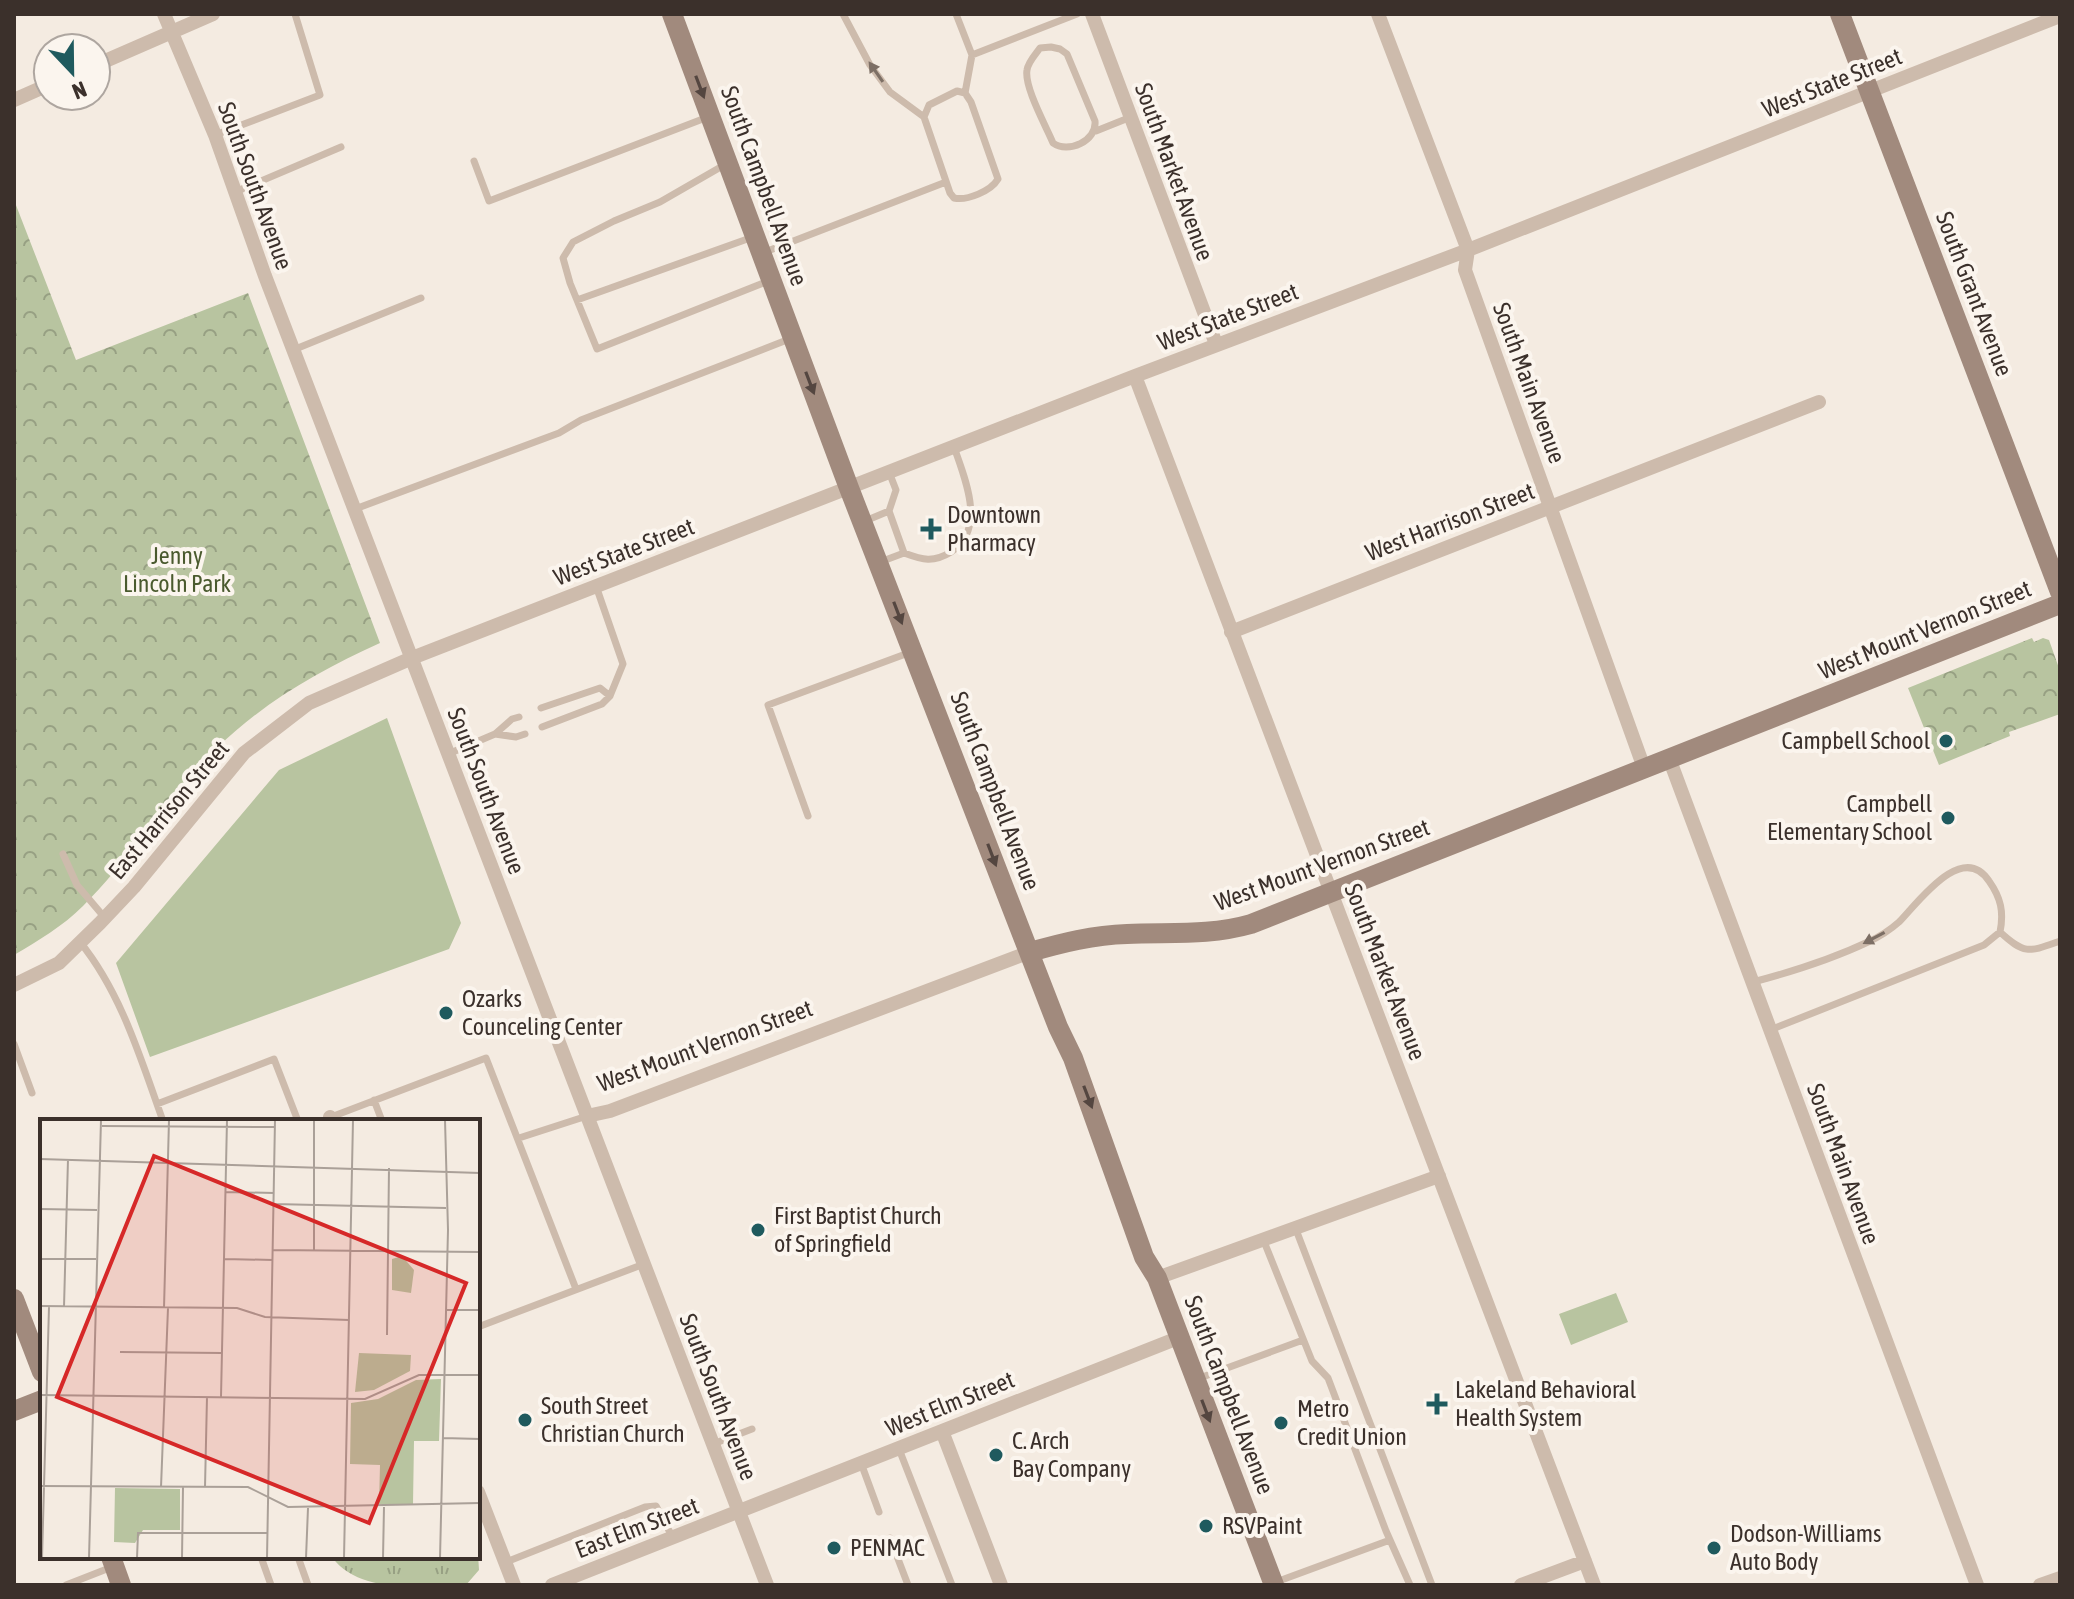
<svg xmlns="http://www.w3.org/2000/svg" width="2074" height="1599" font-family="'Asap Condensed',sans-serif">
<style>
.grass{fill:url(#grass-tufts)}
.park{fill:url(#park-crowns)}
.pitch{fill:#b8c4a0}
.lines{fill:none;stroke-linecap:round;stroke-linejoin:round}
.lane{stroke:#cdbbac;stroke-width:7}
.street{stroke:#cdbbac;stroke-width:14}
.secondary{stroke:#a18a7d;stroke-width:20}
.oneway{fill:#7d6f65}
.oneway2{fill:#544640}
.poi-dot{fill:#1f5a5e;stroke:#fbf5ee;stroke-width:3}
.labels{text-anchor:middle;stroke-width:8;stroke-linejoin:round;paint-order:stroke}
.street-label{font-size:24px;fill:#3b302b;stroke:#fbf5ee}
.poi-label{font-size:24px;fill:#3b302b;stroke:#fbf5ee;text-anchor:start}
.park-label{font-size:24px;fill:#4a5a2e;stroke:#fbf5ee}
.inset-road{fill:none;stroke:#aaa098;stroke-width:2}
.view{fill:#d62828;fill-opacity:0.15;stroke:#d62828;stroke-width:4}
.inset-edge{fill:none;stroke:#3b302b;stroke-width:4}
</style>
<defs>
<pattern id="grass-tufts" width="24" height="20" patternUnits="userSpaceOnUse" patternTransform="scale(2)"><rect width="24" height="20" fill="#b8c4a0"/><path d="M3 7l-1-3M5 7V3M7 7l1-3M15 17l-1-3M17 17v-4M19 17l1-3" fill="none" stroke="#97a083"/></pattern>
<pattern id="park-crowns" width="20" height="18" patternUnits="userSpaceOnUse" patternTransform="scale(2)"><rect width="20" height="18" fill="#b8c4a0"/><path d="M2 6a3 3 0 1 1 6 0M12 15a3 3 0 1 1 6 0" fill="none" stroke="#97a083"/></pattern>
</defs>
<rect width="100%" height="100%" fill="#f4ebe1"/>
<path class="grass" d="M 478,1554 L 479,1570 L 466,1585 C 425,1585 360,1596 332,1557 L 478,1557 Z"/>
<path class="park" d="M 14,200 L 76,360 L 248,293 L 380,643 C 320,670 264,702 217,748 C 168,797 132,857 83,906 C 63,926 38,941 14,955 Z
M 2032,638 L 2034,642 L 2043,638 L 2049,640 L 2060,671 L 2060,714 L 2009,732 L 2010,736 L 1939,765 L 1908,688 Z"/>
<path class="pitch" d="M 387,718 L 461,923 L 449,949 L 150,1057 L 116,963 L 279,770 Z
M 1616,1293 L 1628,1322 L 1571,1345 L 1559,1314 Z"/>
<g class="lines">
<path class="lane" d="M 843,14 L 870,65 L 890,92 L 924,117
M 956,14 L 972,55 L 965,93
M 1051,47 L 1060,49 L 1067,54 L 1095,121 C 1097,141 1068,154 1053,143 C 1046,126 1024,87 1027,70 C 1028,62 1035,55 1040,48 Z
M 972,55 L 1077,14
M 957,91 L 965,93 L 971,102 L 998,179 C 991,191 967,201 954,198 L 950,193 L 924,117 L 929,105 Z
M 1096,131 L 1131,117
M 215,135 L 320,95 L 295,14
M 474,161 L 489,201 L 708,117
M 726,164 L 660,202 L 614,221 L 573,242 L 563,258 L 570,283 L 597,349 L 771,280
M 235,192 L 341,147
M 765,252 L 946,182
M 577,300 L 753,237
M 293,350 L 421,298
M 355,509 L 559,433 L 581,420 L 792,338
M 865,521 L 889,511
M 904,553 C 923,560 933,563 951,552 C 987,529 965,479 954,447
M 880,562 L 904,553 L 889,511 L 896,490 L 889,472
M 541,708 L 600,688 L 610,696
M 542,727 L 602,704 L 610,696 L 623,664 L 596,586
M 495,734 L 516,737 L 525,734
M 448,754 L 495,734 L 512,719 L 519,717
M 808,816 L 768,705 L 911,652
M 63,854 L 77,885 L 105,918
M 2000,932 C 2025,955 2029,952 2060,941
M 80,942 C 122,994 141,1060 163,1121
M 1753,982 C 1791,972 1832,959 1868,942 C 1879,937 1890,930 1899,922 C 1917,904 1962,840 1989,881 C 2001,898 2004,912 2000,932 L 1984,945 L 1770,1030
M 14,1044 L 32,1093
M 374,1100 L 382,1121
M 157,1104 L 274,1059 L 298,1121
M 331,1117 L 486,1058 L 576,1289
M 519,1138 L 587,1116
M 1295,1227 L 1432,1585
M 1263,1239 L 1312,1361 L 1328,1378 L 1386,1531 L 1410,1585
M 478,1327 L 644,1264
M 1197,1379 L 1303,1340
M 713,1444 L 752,1429
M 899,1449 L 952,1585
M 861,1463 L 879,1512
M 890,1538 L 908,1585
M 261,1557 L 271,1585
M 298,1557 L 308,1585
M 506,1562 L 645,1507 L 656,1506 L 673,1538
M 1276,1582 L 1390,1540
M 66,1585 L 112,1567"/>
<path class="street" d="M 164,14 L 215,135 L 265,276 L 767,1585
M 1092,14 L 1216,344
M 1378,14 L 1468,250 L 1465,270 L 1644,768
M 96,65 L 213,14
M 14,100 L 48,85
M 1135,376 L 1594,1585
M 1231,632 L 1819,402
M 1669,758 L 1977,1585
M 14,985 L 59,963 L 100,923 L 134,887 L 244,753 L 309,703 L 412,658 L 1135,376 L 1468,250 L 2060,16
M 587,1116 L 610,1111 L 1030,952
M 330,1117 L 331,1121
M 1157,1278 L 1439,1176
M 942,1431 L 1001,1585
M 478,1492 L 514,1585
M 552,1585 L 1178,1338
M 1521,1585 L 1585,1561
M 2040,1585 L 2060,1578"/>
<path class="secondary" d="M 672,14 L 849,488 L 1058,1027 L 1073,1058 L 1144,1257 L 1157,1278 L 1274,1585
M 1840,14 L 2060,592
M 1030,952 C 1062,943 1093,935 1127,934 C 1170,932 1209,936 1251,924 L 2060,604
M 14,1299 L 42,1372
M 14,1411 L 42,1400
M 111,1557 L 121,1585"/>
</g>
<defs><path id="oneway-solid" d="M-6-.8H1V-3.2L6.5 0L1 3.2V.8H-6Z" transform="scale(2)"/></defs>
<g class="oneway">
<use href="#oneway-solid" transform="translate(876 72) rotate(-125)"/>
<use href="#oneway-solid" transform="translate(1874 938) rotate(152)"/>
</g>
<g class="oneway2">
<use href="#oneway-solid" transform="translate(700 87) rotate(69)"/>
<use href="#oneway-solid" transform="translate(810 383) rotate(69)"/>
<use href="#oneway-solid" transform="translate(898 613) rotate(69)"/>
<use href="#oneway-solid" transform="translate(992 855) rotate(69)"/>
<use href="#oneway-solid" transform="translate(1088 1097) rotate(69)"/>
<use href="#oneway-solid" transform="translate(1206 1411) rotate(69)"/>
</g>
<g class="poi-dot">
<path d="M927 517h8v8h8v8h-8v8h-8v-8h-8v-8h8z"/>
<circle cx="1946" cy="741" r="8"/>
<circle cx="1948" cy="818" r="8"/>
<circle cx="446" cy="1013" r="8"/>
<circle cx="758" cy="1230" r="8"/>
<path d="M1433 1392h8v8h8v8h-8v8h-8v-8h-8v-8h8z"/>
<circle cx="525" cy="1420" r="8"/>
<circle cx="1281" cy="1423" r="8"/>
<circle cx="996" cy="1455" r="8"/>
<circle cx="1206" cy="1526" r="8"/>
<circle cx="834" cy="1548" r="8"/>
<circle cx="1714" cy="1548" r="8"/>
</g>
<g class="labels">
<g class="street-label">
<text transform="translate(1832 83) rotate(-22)" y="8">West State Street</text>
<text transform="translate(1174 172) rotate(70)" y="8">South Market Avenue</text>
<text transform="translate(255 186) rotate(70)" y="8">South South Avenue</text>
<text transform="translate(764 186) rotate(70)" y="8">South Campbell Avenue</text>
<text transform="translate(1974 294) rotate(69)" y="8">South Grant Avenue</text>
<text transform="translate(1228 317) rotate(-21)" y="8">West State Street</text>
<text transform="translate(1529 383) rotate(70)" y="8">South Main Avenue</text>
<text transform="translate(1450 522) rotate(-21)" y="8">West Harrison Street</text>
<text transform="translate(624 552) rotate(-21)" y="8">West State Street</text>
<text transform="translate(1925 630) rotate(-22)" y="8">West Mount Vernon Street</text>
<text transform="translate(486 791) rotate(69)" y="8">South South Avenue</text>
<text transform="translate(995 791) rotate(69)" y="8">South Campbell Avenue</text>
<text transform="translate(169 810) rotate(-50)" y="8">East Harrison Street</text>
<text transform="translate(1322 865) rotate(-20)" y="8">West Mount Vernon Street</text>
<text transform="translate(1385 972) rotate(69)" y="8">South Market Avenue</text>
<text transform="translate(705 1046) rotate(-20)" y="8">West Mount Vernon Street</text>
<text transform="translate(1843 1164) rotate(70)" y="8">South Main Avenue</text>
<text transform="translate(1229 1395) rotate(69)" y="8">South Campbell Avenue</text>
<text transform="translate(718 1397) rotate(69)" y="8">South South Avenue</text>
<text transform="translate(950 1404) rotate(-22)" y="8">West Elm Street</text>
<text transform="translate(637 1528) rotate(-21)" y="8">East Elm Street</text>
</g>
<g class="poi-label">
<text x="947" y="523">Downtown<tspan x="947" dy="28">Pharmacy</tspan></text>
<text x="1930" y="749" text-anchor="end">Campbell School</text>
<text x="1932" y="812" text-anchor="end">Campbell<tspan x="1932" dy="28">Elementary School</tspan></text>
<text x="462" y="1007">Ozarks<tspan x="462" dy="28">Counceling Center</tspan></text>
<text x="774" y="1224">First Baptist Church<tspan x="774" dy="28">of Springfield</tspan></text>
<text x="1455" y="1398">Lakeland Behavioral<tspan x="1455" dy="28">Health System</tspan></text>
<text x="541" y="1414">South Street<tspan x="541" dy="28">Christian Church</tspan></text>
<text x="1297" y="1417">Metro<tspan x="1297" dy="28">Credit Union</tspan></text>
<text x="1012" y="1449">C. Arch<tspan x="1012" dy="28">Bay Company</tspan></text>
<text x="1222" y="1534">RSVPaint</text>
<text x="1730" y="1542">Dodson-Williams<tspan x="1730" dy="28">Auto Body</tspan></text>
<text x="850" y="1556">PENMAC</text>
</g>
<g class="park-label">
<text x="177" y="564">Jenny<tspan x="177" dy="28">Lincoln Park</tspan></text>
</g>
</g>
<g transform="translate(40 1119)">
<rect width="440" height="440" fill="#f4ebe1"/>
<path d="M 362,137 L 374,151 L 371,174 L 352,171 L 352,140 Z" fill="#b8c4a0"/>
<path d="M 401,260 L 399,322 L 374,322 L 373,385 L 339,385 L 340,346 L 310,345 L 311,284 L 338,280 L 376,261 ZM 75,369 L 140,370 L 140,411 L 103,411 L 95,424 L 74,423 Z" fill="#b8c4a0"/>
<path d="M 319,234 L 371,236 L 370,252 L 334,271 L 315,273 Z" fill="#b8c4a0"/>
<path class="inset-road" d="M 274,1 L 274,132M 62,7 L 235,8M 0,40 L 440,54M 185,73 L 234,74M 234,85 L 406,89M 0,90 L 57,91M 233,131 L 440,133M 0,140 L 56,140M 184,140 L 233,141M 0,187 L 197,189 L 225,198 L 309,201M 24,188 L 28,40M 124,189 L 129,1M 406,191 L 440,191M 347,216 L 349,49M 80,233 L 182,234M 0,276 L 325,280 L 379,256 L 440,256M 181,278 L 187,1M 403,319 L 440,320M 0,367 L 208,368 L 248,388 L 440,384M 121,368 L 128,189M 165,368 L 167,278M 2,439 L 9,188M 49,439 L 61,1M 97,439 L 98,414 L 228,414M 142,439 L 143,368M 227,439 L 235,1M 266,439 L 268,389M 304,439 L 313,1M 343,439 L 344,388M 400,439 L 408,111 L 405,1"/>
<path class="view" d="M 114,37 L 426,164 L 329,404 L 17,278 Z"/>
<rect width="440" height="440" class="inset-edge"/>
</g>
<rect width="2074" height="1599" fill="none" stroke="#3b302b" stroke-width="32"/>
<g transform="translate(72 72) rotate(158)"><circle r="38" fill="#fbf5ee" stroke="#aea6a0" stroke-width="2"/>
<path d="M0-6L14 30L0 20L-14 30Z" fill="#1f5a5e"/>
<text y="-12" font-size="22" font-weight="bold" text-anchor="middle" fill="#3b302b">N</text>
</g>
</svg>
